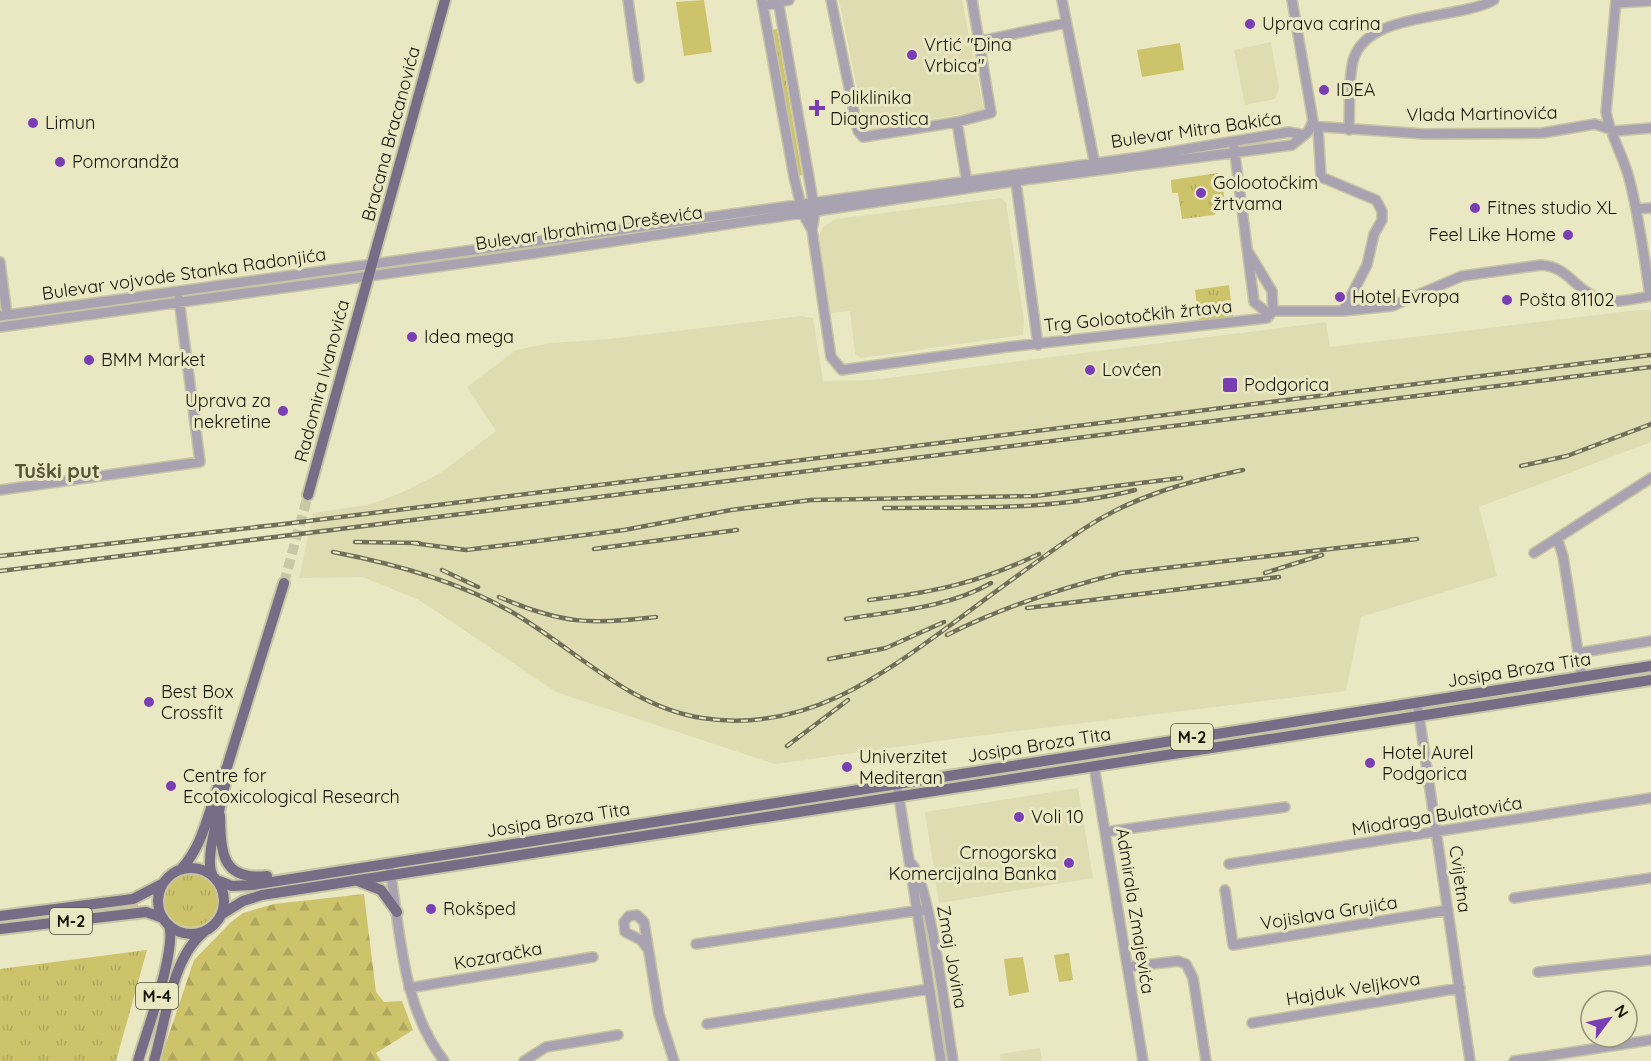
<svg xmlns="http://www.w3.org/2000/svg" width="1651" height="1061" font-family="Quicksand,sans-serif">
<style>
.built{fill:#e0dcb1}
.grass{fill:url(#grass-tufts)}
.forest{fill:url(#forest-firs)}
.pitch{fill:#cdc36b}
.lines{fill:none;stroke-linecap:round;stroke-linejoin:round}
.major-tunnel{stroke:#cac7a7;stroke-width:10;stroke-dasharray:10 5;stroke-linecap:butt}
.minor-casing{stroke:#c8c5a5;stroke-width:12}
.major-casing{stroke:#c8c5a5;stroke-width:14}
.minor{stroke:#a9a3b1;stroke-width:9}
.major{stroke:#776d86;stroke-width:10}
.rail-casing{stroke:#716f59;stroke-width:4.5}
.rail{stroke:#eae7c3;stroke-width:2;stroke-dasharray:7;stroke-linecap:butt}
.poi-dot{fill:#793eb4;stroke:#eae7c3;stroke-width:2}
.labels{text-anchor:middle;stroke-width:6;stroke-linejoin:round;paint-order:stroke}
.shield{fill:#eae7c3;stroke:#54533f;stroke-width:1.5}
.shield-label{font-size:16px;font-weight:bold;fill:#141307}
.poi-label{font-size:18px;fill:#141307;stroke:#eae7c3;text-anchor:start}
.street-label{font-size:18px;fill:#141307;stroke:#eae7c3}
.neighbourhood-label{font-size:20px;font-weight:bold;fill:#585436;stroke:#eae7c3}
</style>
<defs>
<pattern id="grass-tufts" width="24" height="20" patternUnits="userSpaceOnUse" patternTransform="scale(1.5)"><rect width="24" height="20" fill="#cdc36b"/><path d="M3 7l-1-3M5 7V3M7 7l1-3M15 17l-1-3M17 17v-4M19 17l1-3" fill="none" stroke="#afa75b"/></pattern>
<pattern id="forest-firs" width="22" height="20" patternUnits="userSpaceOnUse" patternTransform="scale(1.5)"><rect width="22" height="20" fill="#cdc36b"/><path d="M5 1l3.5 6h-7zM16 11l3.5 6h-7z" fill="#afa75b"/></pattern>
</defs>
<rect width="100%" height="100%" fill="#eae7c3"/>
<path class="built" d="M 839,0 L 962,0 L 984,110 L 866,131 Z
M 1271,42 L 1279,88 L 1275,99 L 1245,105 L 1234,50 Z
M 1001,198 L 1006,202 L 1024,321 L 1023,335 L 861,358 L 855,354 L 850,311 L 830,313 L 819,235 L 824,226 L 836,219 Z
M 1638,310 L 1651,310 L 1651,442 L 1479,507 L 1497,576 L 1361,617 L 1346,691 L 961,738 L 775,764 L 556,692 L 419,600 L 363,577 L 299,578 L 313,513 L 368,505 L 401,493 L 439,474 L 496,431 L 467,387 L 516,350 L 551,343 L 610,339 L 802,316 L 813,318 L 823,381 L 872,380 L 1326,322 L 1330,347 Z
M 1078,788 L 1093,878 L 939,903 L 925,812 Z
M 1040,1048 L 1042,1061 L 1001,1061 L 1000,1054 Z"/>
<path class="grass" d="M 777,29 L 802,175 L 799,176 L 791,148 L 772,30 Z
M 1218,173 L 1222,179 L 1225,204 L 1214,215 L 1182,219 L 1178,193 L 1172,193 L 1171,180 Z
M 1229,285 L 1233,316 L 1199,321 L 1195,290 Z
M164 900a27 27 0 1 1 54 0a27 27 0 1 1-54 0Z
M 138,903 L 138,908 L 0,925 L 0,920 Z
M 147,950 L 116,1061 L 0,1061 L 0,969 Z
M 1069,953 L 1073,980 L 1059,982 L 1054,955 Z"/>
<path class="forest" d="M 364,894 L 376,992 L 384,1002 L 402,1001 L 413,1030 L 376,1053 L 381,1061 L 160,1061 L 194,960 L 231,922 L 243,913 L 274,904 Z"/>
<path class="pitch" d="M 704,0 L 712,52 L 684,56 L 676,2 Z
M 1180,43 L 1184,70 L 1142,77 L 1137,50 Z
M 1023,957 L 1029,992 L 1009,996 L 1004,959 Z"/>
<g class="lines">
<path class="major-tunnel" d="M 284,583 L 308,495"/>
<g class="minor-casing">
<path id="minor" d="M 628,0 L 639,78
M 762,0 L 794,177 L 803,214 L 812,230 L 831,357 L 842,370 L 1007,347 L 1267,318 L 1273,311 L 1272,291 L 1249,253
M 778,0 L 815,212 L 812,230
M 831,0 L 858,131 L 863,137 L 957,122 L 991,113 L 972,0
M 1062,0 L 1095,165
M 1616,0 L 1606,112 C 1610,135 1623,155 1629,178 C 1639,216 1644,256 1650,296
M 1616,3 L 1651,1
M 763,6 L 789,0
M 980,41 L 1066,23
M 957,122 L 967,183
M 1311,126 L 1425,134 L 1542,133 L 1595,124 L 1615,131 L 1651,128
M 1318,128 L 1321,177 L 1376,200 L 1382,211 L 1382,220 L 1374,234 L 1367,265 L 1343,311
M 1349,130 C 1350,108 1348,82 1353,61 C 1366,11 1455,21 1494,0
M 1234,147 L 1254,302 L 1270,315
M 1015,175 L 1038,345
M 1636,209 L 1651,208
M 0,262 L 7,315
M 1273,311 L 1343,311 L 1392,306 L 1462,276 L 1541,265 C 1569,267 1573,288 1596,297 C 1614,305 1633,299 1651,296
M 0,316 L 1140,157 L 1289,132 L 1304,135
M 0,327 L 536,253 L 1016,181 L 1292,145 L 1308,132 L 1313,121 L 1292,0
M 0,490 L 200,462 L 179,299
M 1557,538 L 1563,556 L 1582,677
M 1534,553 L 1651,478
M 1578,653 L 1651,641
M 1417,702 L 1470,1061
M 1094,766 L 1143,1061
M 898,791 L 941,1061
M 1105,832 L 1285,807
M 911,863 C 930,881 947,1028 953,1061
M 1229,864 L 1651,798
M 390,870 C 401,936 402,1006 444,1061
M 1225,890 L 1233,945 L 1448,910
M 1514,898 L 1651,878
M 696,944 L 927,909
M 648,949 L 641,940 L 625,932 L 624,922 L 629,916 L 637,915 L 644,922 L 659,1014 L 674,1061
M 1128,967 L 1178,961 L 1186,964 L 1193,978 L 1206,1061
M 1538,972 L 1651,960
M 409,988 L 593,957
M 1252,1023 L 1460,988
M 707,1024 L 929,989
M 524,1061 L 546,1047 L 618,1035
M 1514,1061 L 1651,1040"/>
</g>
<g class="major-casing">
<path id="major" d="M 308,495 L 445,0
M 220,816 C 221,852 221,881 267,876
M158 901a33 33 0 1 1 66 0a33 33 0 1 1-66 0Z
M 182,868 C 208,839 209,800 227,767 L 284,583
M 212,874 C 203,854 226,797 227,770
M 219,881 L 232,886 L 252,885 L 1651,666
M 358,881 L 381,890 L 397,912
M 222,914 L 243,901 L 262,895 L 1651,680
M 0,916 L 133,899 L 162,884
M 0,929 L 146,912 L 163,918
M 138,1061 C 146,1033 177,950 169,925
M 154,1061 C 166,1021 171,958 204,932"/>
</g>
<use href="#minor" class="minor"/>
<use href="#major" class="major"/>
<g class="rail-casing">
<path id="rail" d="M 1521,466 L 1567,456 L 1651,424
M 884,508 C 968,507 1054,511 1135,490
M 355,542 L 419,543
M 412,543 L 466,550 L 624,530 L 731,510 L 811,500 L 1035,496 L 1181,478
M 594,549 L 737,530
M 333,552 C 396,564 465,583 520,617 C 579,653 631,707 702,718 C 803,734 880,677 956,621 C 999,589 1042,557 1085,528 C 1134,496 1186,482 1243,470
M 0,556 L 284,524 L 1651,355
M 442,570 L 478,587
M 0,571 L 1651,367
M 1265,573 L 1322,555
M 499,597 C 562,624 590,625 656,617
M 869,600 C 936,592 978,583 1039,554
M 1027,608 L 1279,577
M 846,619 C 894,611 948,608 991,583
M 947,635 C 1002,607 1062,588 1121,573 L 1417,539
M 829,659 L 886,648 L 944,622
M 787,746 L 848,700"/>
</g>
<use href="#rail" class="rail"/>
</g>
<g class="poi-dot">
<circle cx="1250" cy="24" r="6"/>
<circle cx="912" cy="55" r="6"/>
<circle cx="1324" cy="90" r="6"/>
<path d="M814 99h6v6h6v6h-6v6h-6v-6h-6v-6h6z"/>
<circle cx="33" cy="123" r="6"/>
<circle cx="60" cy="162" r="6"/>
<circle cx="1201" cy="193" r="6"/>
<circle cx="1475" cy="208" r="6"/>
<circle cx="1568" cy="235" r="6"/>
<circle cx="1340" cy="297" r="6"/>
<circle cx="1507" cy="300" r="6"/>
<circle cx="412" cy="337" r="6"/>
<circle cx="89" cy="360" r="6"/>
<circle cx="1090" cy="370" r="6"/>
<rect x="1222" y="377" width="16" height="16" rx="3"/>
<circle cx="283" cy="411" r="6"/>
<circle cx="149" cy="702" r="6"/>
<circle cx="1370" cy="763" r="6"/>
<circle cx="847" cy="767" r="6"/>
<circle cx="171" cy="786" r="6"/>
<circle cx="1019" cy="817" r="6"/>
<circle cx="1069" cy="863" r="6"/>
<circle cx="431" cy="909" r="6"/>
</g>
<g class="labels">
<g class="shield">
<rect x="1171" y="724" width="42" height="26" rx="4.5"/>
<rect x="50" y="908" width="42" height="26" rx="4.5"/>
<rect x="136" y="983" width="42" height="26" rx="4.5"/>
</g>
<g class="shield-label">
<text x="1192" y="743">M-2</text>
<text x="71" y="927">M-2</text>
<text x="157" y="1002">M-4</text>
</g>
<g class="poi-label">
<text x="1262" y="30">Uprava carina</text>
<text x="924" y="51">Vrtić "Đina<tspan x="924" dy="21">Vrbica"</tspan></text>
<text x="1336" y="96">IDEA</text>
<text x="830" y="104">Poliklinika<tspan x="830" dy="21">Diagnostica</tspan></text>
<text x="45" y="129">Limun</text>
<text x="72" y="168">Pomorandža</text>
<text x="1213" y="189">Golootočkim<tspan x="1213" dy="21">žrtvama</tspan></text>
<text x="1487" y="214">Fitnes studio XL</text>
<text x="1556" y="241" text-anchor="end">Feel Like Home</text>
<text x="1352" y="303">Hotel Evropa</text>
<text x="1519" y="306">Pošta 81102</text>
<text x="424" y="343">Idea mega</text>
<text x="101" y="366">BMM Market</text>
<text x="1102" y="376">Lovćen</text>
<text x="1244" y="391">Podgorica</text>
<text x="271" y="407" text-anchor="end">Uprava za<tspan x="271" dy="21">nekretine</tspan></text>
<text x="161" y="698">Best Box<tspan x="161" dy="21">Crossfit</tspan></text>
<text x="1382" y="759">Hotel Aurel<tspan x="1382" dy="21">Podgorica</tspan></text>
<text x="859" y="763">Univerzitet<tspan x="859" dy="21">Mediteran</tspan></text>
<text x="183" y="782">Centre for<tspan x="183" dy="21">Ecotoxicological Research</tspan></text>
<text x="1031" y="823">Voli 10</text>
<text x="1057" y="859" text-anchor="end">Crnogorska<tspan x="1057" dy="21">Komercijalna Banka</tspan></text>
<text x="443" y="915">Rokšped</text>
</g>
<g class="street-label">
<text transform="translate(1482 114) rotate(-1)" y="6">Vlada Martinovića</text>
<text transform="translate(1196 130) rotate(-8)" y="6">Bulevar Mitra Bakića</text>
<text transform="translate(391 134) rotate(-75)" y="6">Bracana Bracanovića</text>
<text transform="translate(589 228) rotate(-8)" y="6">Bulevar Ibrahima Dreševića</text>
<text transform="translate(184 274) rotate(-8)" y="6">Bulevar vojvode Stanka Radonjića</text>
<text transform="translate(1138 316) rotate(-6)" y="6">Trg Golootočkih žrtava</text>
<text transform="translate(322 381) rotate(-75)" y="6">Radomira Ivanovića</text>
<text transform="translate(1519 670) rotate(-9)" y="6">Josipa Broza Tita</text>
<text transform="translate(1039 745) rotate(-9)" y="6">Josipa Broza Tita</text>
<text transform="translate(1437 816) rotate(-9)" y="6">Miodraga Bulatovića</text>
<text transform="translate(558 820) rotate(-9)" y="6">Josipa Broza Tita</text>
<text transform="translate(1460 879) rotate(82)" y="6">Cvijetna</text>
<text transform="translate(1135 911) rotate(81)" y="6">Admirala Zmajevića</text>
<text transform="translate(1329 913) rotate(-9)" y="6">Vojislava Grujića</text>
<text transform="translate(498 956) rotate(-10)" y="6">Kozaračka</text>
<text transform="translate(952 957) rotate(80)" y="6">Zmaj Jovina</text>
<text transform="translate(1353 989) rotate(-9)" y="6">Hajduk Veljkova</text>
</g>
<g class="neighbourhood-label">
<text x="57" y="478">Tuški put</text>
</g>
</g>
<g transform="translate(1609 1019) rotate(58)"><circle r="28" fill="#eae7c3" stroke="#949278" stroke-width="1.5"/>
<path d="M0-4.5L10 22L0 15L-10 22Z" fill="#793eb4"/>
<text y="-9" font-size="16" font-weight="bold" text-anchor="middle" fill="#141307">N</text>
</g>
</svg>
